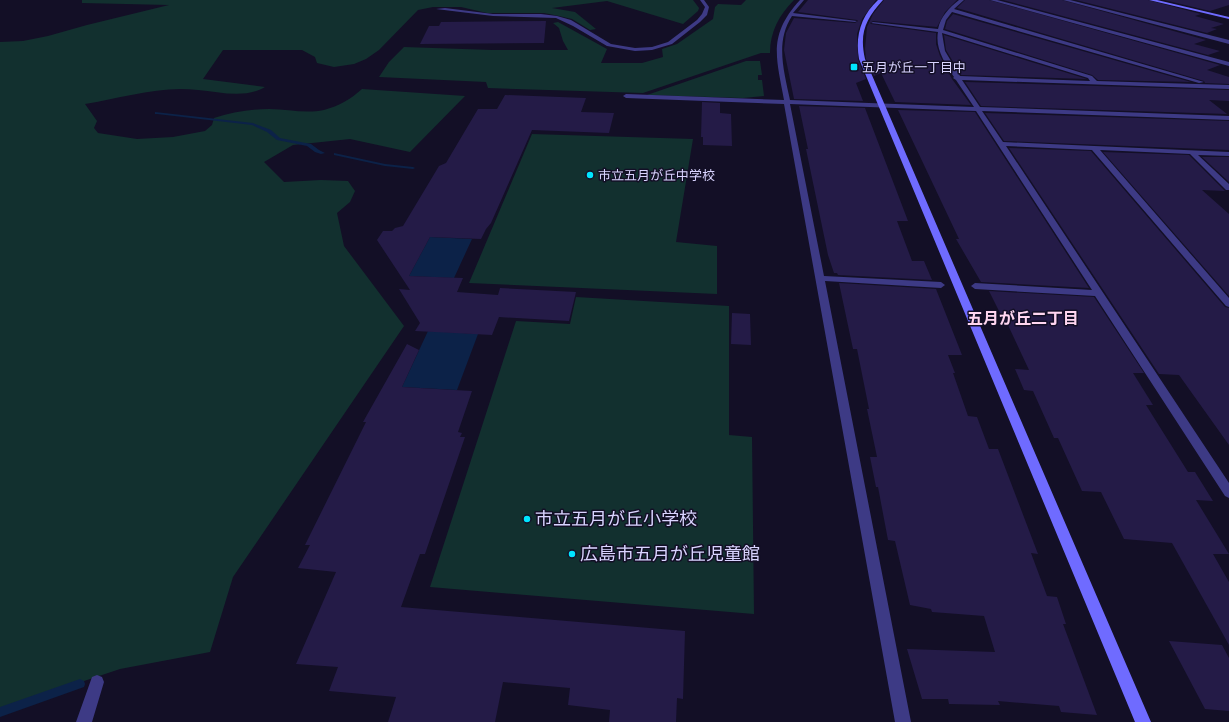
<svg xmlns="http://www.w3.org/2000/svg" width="1229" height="722" font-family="Signika,'Noto Sans JP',sans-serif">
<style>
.green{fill:#12302f}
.water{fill:#0c2248}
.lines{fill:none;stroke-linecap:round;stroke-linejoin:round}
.stream{fill:#0c2248;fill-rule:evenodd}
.building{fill:#241b47}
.street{fill:#3d3a85;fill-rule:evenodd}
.secondary{fill:#6f6bff;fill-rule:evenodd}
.poi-dot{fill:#00e5ff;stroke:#130f26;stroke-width:1.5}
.labels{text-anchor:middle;stroke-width:3;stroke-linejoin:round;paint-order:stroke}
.far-poi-label{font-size:13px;fill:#d9d4ff;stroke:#130f26;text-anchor:start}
.neighbourhood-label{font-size:16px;font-weight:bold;fill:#ffd6f0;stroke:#130f26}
.near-poi-label{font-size:18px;fill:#d9d4ff;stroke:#130f26;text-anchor:start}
</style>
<rect width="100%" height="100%" fill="#130f26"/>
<path class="green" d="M 82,0 L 693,0 L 699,8 L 698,11 L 683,24 L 607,1 L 552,8 L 575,12 L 596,29 L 590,30 L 572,19 L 559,16 L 544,13 L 487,13 L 461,7 L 433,7 L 418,10 L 379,50 L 366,59 L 354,64 L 334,67 L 317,63 L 315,57 L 302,50 L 223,50 L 203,79 L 265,87 C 245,99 220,92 198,90 C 161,85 122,98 85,104 L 97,121 L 94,128 L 98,133 L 137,139 L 173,137 L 205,131 L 212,125 L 214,118 C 231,112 251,109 269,109 C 288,109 305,114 324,110 C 339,106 351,99 362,89 L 465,96 L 410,152 L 350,139 L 293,145 L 264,162 L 284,182 L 321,180 L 348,181 L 355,191 L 350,202 L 337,213 L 344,246 L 404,326 L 233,577 L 210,652 L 120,669 L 0,709 L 0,42 L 23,41 L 48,36 L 87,25 L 169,5 L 82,3 Z
M 746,0 L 794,0 C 779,15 770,32 770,53 L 761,53 L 643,93 L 488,88 L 486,82 L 379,77 L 389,62 L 404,47 L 492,50 L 568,50 L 563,41 L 559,28 L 553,23 L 558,22 L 607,49 L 601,63 L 642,63 L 663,57 L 662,49 L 677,44 L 713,19 L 715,7 L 718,4 L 741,5 Z
M 746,61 L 760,61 L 762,75 L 758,75 L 758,80 L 762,80 L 764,96 L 743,98 L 647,95 Z
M 532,134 L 693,139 L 676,242 L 717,246 L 717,294 L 469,283 Z
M 576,297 L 729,306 L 729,435 L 752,437 L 754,614 L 430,587 L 516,321 L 570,324 Z"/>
<path class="water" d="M 430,237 L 472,239 L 454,278 L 409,276 Z
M 428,331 L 478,334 L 457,390 L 402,387 Z"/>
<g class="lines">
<path class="stream" d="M 155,112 L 253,123 L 271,130 L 280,138 L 311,144 L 319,150 L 325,153 L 321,154 L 315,152 L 307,146 L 277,140 L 267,132 L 252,125 L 157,114 L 155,114 Z
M 334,153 L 385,164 L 413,167 L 415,168 L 413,169 L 385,166 L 334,155 Z
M 80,679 L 84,681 L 85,684 L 84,687 L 0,717 L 0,707 Z"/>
</g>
<path class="building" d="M 808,0 L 876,0 L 862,19 L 857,34 L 858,59 L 866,79 L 856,83 L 863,101 L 794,99 L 784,50 L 786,33 L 794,18 L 855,23 L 858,21 L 857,20 L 798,12 Z
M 884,0 L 957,0 L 945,12 L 937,27 L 873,21 L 870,23 L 871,24 L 936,33 L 936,44 L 940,56 L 952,79 L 971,105 L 895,102 L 881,73 L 874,76 L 866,59 L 865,49 L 867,27 L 873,14 Z
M 965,0 L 989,0 L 1220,65 L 1207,70 L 1229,77 L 1229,84 L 1205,83 L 1204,81 L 957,8 Z
M 1003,0 L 1062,0 L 1206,40 L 1194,44 L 1220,51 L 1208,55 Z
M 1076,0 L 1148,0 L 1201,14 L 1195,16 L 1224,24 L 1211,28 L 1217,29 L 1207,33 Z
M 1164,0 L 1229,0 L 1229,5 L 1210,11 Z
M 953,14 L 1191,82 L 1098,80 L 1092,75 L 945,29 L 947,21 Z
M 546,21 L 544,43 L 420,44 L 429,26 L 439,26 L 441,22 Z
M 944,35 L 1087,79 L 961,75 L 946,50 Z
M 965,82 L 1229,90 L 1229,101 L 1209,100 L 1227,114 L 981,106 Z
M 505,95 L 586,98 L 581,112 L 614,113 L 609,133 L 532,130 L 491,223 L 486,229 L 481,239 L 430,237 L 409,276 L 463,278 L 457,292 L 498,295 L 500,288 L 576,292 L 569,321 L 499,317 L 492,335 L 415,331 L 420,323 L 399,289 L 410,290 L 377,240 L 383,231 L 392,231 L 395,228 L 403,226 L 439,166 L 446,163 L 478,109 L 497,109 Z
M 702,102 L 720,103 L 720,113 L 731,114 L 732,146 L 703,145 L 703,137 L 701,137 Z
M 799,106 L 865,108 L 908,221 L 897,221 L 912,261 L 924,261 L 932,280 L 838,275 L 837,273 L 834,273 L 828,255 L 806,149 L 808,149 Z
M 898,110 L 975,112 L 1089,288 L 981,282 L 956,239 L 959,239 Z
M 985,113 L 1229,121 L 1229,150 L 1004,141 Z
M 1009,148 L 1091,151 L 1225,307 L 1229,308 L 1229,445 L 1179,375 L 1159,374 Z
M 1103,152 L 1189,155 L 1225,191 L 1202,190 L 1229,214 L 1229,296 Z
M 1202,157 L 1229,157 L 1229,182 Z
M 839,283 L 936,289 L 962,355 L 948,355 L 955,373 L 953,373 L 968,416 L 977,417 L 989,449 L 998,449 L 1038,554 L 1031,553 L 1047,596 L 1057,597 L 1066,624 L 1063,624 L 1097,715 L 1061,712 L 1059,706 L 998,701 L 1000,705 L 949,704 L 948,699 L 922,699 L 907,649 L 995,652 L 984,616 L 932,612 L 931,609 L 910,605 L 895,541 L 888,540 L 878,487 L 876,487 L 870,457 L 877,457 L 867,409 L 869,409 L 857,349 L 853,349 Z
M 989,291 L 1094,297 L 1144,373 L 1133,373 L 1153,405 L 1146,405 L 1188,472 L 1195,472 L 1213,501 L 1196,500 L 1229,554 L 1213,554 L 1229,582 L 1229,645 L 1172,543 L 1124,539 L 1101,492 L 1082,491 L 1058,438 L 1054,438 L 1033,391 L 1024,390 L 1015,369 L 1029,370 L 1007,323 L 1005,323 Z
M 732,313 L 750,314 L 751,345 L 731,344 Z
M 407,344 L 419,350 L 402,387 L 472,391 L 458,432 L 462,433 L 460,437 L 465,437 L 425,554 L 420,554 L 401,607 L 685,631 L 683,699 L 677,698 L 676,722 L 609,722 L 610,710 L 568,705 L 570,688 L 503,682 L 495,722 L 388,722 L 396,697 L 329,691 L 338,667 L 296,664 L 336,572 L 298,568 L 310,545 L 305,545 L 366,422 L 363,422 Z
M 1169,641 L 1222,645 L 1229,658 L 1229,711 L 1205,709 Z"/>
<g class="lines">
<path class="street" d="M 700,0 L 704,0 L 709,7 L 707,15 L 700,22 L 672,44 L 652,50 L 635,51 L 607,46 L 573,26 L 556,18 L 493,16 L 436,9 L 445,8 L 493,14 L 541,14 L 557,16 L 571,20 L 611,44 L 635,48 L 652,47 L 668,42 L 697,20 L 702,14 L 705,7 Z
M 800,0 L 804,0 L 793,13 L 857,21 L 855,22 L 792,16 C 775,42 784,71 790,100 L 974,107 L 956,80 L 953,78 L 954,77 C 945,63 935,49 938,32 L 871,23 L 873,22 L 938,29 C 941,16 949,8 959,0 L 964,0 L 954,9 L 1204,82 L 1199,83 L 952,12 L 946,20 L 943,30 L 1092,76 L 1097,81 L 1229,85 L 1229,89 L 962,80 L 980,107 L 1229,116 L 1229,120 L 982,111 L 1003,142 L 1229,152 L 1229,156 L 1198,155 L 1229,184 L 1229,190 L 1226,190 L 1190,154 L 1100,150 L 1229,298 L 1229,307 L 1226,306 L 1092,150 L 1006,146 L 1229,483 L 1229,498 L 1225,496 L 1095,296 L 975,289 L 971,286 L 975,283 L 1092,290 L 976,111 L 790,104 L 824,276 L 941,282 L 945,285 L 941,288 L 825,281 L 911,722 L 895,722 L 784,104 L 626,98 L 623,96 L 626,94 L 784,100 C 776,57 768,35 800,0 ZM 942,33 L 1088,78 L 1090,81 L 960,76 L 945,51 Z
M 990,0 L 997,0 L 1229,62 L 1229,66 Z
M 1063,0 L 1070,0 L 1229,40 L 1229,44 Z
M 97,675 L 102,677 L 104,682 L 92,722 L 76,722 L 92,677 Z"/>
<path class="secondary" d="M 878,0 L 883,0 C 866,19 859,32 865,59 L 1151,722 L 1135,722 L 859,59 C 855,36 861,16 878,0 Z
M 1149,0 L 1157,0 L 1229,17 L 1229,19 Z"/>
</g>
<g class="poi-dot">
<rect x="850" y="63" width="8" height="8" rx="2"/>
<circle cx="590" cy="175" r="4"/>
<circle cx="527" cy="519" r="4"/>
<circle cx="572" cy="554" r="4"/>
</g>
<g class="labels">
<g class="far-poi-label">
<text x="862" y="72">五月が丘一丁目中</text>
<text x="598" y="180">市立五月が丘中学校</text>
</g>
<g class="neighbourhood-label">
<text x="1023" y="324">五月が丘二丁目</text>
</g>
<g class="near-poi-label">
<text x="535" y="525">市立五月が丘小学校</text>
<text x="580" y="560">広島市五月が丘児童館</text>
</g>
</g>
</svg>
